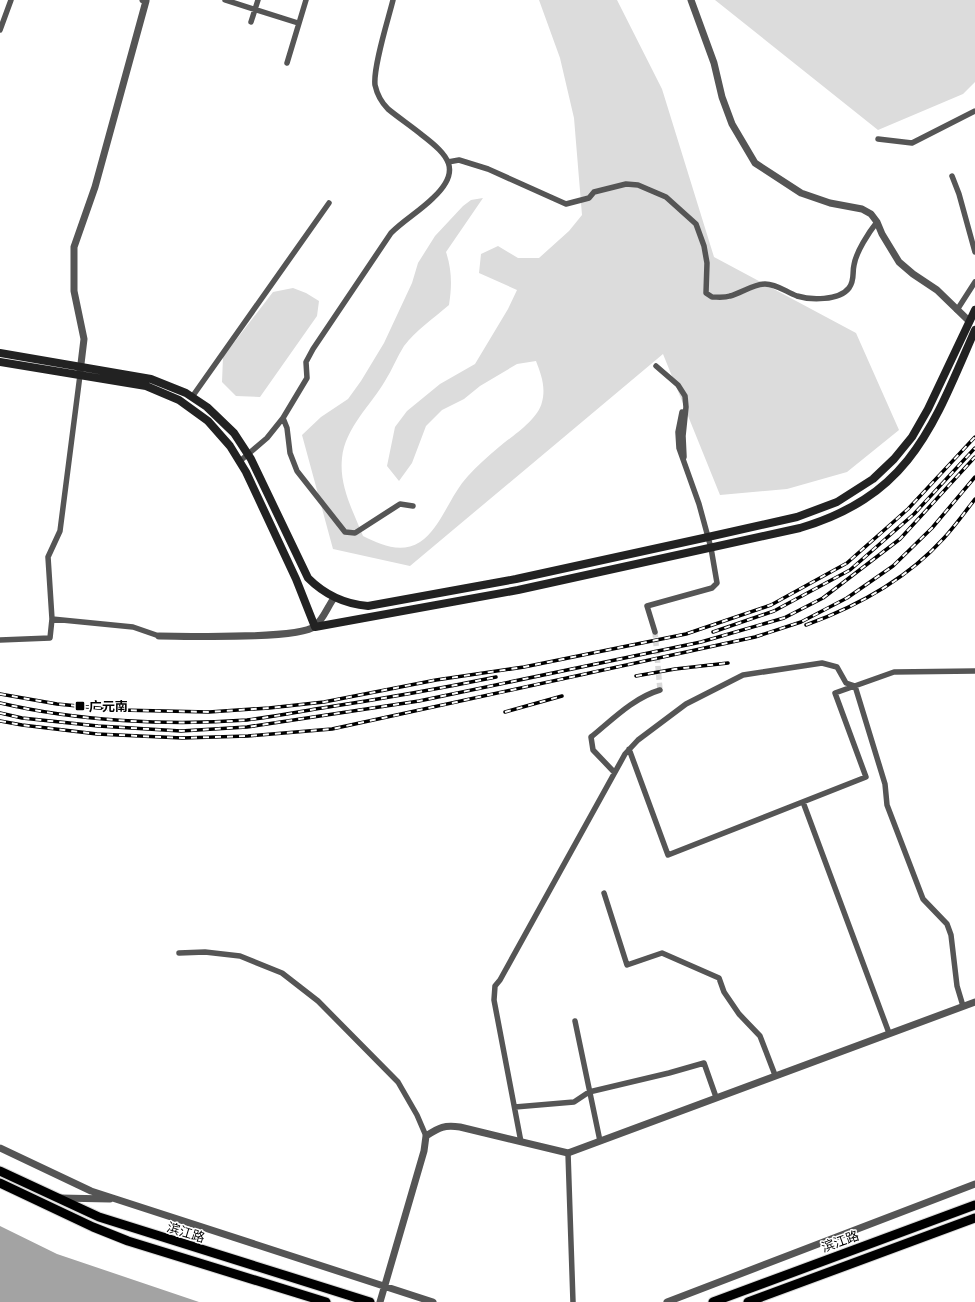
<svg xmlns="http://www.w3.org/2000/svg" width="975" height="1302" font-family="Roboto,'Noto Sans SC',sans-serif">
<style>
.green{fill:#dcdcdc}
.water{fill:#a3a3a3}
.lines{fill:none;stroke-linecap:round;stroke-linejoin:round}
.minor-tunnel{stroke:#d9d9d9;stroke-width:5.5;stroke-dasharray:5.5 3;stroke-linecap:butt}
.trunk-casing{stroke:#dbdbdb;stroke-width:11}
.minor{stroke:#555;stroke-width:5.5}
.tertiary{stroke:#555;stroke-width:7}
.secondary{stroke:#222;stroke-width:8}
.trunk{stroke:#000;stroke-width:9}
.rail-casing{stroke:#000;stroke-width:3.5}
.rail{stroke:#fff;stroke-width:2;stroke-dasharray:6;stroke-linecap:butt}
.poi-dot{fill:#000;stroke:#fff;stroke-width:1.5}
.labels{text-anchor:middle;stroke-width:3;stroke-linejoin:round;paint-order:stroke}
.poi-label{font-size:13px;font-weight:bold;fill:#000;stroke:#fff;text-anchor:start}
.street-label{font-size:13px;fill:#000;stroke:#fff}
</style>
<rect width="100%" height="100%" fill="#fff"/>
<path class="green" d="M 539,0 L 617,0 L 662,89 L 714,257 L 856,333 L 899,430 L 847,472 L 787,489 L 720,495 L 663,354 L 410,566 L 333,549 L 302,435 L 321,417 L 348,399 L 361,381 L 384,343 L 412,283 L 418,263 L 435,236 L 463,206 L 471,200 L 483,198 L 446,252 C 452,270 452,286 449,305 C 434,318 416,330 404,346 C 397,357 392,370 385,381 C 371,405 345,428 342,458 C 339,486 353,511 363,536 C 381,545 401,554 420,542 C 441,528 450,495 468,476 C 477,466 488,456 499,447 C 512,436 538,420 542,402 C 546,387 541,374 536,361 L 517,364 L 480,386 L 464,399 L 442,410 L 426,426 L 412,463 L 399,481 L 387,466 L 395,427 L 407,411 L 440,384 L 475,364 L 508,309 L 517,290 L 479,273 L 481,254 L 498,246 L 518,258 L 539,258 L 569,231 L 582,215 L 574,118 L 560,58 Z
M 715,0 L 975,0 L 975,82 L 963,94 L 878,130 Z
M 293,288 L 306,293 L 319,301 L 317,316 L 260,397 L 236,396 L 222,382 L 223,357 L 273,292 Z"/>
<path class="water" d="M 0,1226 L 57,1254 L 199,1302 L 0,1302 Z"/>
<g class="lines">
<path class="minor-tunnel" d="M 655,632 L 660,690"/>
<g class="trunk-casing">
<path id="trunk" d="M 0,1171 L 99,1217 L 370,1302
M 0,1183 L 93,1227 L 128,1241 L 326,1302
M 713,1302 L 975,1205
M 748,1302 L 975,1218"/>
</g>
<path class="minor" d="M 225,0 L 298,23
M 251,22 L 258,0
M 0,30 L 11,0
M 287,63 L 306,0
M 878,139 L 912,143 L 975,111
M 448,162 L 459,160 L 488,169 L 566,204 L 589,198 L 594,192 L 626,184 L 638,185 L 666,197 L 696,224 L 704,246 L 707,263 L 706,293 L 712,297 C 718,297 724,298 730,296 C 741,293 754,284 765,284 C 777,284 786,292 797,296 C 810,300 839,301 849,288 C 855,280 852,273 854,265 C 856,252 869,232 877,222
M 952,176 L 959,194 L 975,252
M 957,310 L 975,282
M 656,366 L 678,385 L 685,396 L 686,407 L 683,436 L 684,457
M 192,397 L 329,203
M 283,418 L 287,428 L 290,453 L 297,471 L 345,532 L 355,533 L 400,504 L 413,506
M 240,461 L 267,438 L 283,418 L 307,378 L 306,362 L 313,349 L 391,233 C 404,220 420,211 433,198 C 463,170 448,155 422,135 C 411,126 399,118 388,109 C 381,102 377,94 375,85 C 373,67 388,20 393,0
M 52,619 L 133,627 L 159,636
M 655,632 L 647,606 L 712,588 L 717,583 L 711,548 L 699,504 L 679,448 L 678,432 L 682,412
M 0,640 L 50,638 L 52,619 L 48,557 L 60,531 L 80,375
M 855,686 L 885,784 L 887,805 L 923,899 L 947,924 L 951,935 L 957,986 L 963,1006
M 629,749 L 668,855 L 866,777 L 835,693 L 894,672 L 975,671
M 614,772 L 593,750 L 591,737 C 612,720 633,698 660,690
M 803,802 L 889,1033
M 604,893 L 627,965 L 662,953 L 719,978 L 724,992 L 739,1014 L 760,1036 L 775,1075
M 179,953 L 205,952 L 240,956 L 282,973 L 318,1001 L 398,1082 L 417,1115 L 426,1136
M 575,1021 L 600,1141
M 515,1107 L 574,1102 L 589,1092 L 669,1073 L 704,1063 L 716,1097
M 521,1142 L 494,1000 L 495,986 L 500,980 L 625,754 L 638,740 L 686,704 L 743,675 L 822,663 L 837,667 L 846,683 L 855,686
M 568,1153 L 573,1302"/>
<path class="tertiary" d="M 691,0 L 714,63 L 722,97 L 732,124 L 755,163 L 801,193 L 830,203 L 862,209 L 871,214 L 877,222 L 882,234 L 899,262 L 913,274 L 937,290 L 969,321
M 80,372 L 84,339 L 74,291 L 74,247 L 95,187 L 146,1 L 143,0
M 159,636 C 185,636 299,640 315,626 C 323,620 328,606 334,598
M 0,1148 L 91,1191 L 433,1302
M 60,1198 L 110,1199
M 380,1302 L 424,1151 L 426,1136 C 440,1127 444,1125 460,1127 L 568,1153 L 975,1002
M 667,1302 L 975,1184"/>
<path class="secondary" d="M 0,353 L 151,379 L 186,393 L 207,407 L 234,433 L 251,459 L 308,578 C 325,595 344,604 368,606 L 516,579 L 708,537 L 797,517 L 837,502 L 873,479 L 894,459 L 912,437 L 928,409 L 975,310
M 0,362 L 146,386 L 179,400 L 208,421 L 230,446 L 246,472 L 296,579 L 315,627 L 518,590 L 800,528 C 911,495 933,426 975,330"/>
<use href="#trunk" class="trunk"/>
<g class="rail-casing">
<path id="rail" d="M 806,625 C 858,606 907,579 944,538 C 955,526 965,512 975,499
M 713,632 L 774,611 L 850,570 L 914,514 L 975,448
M 636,676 L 675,669 L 728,663
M 0,694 L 57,704 L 119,710 L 209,712 L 269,708 L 324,702 L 436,680 L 524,667 L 686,634 L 771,605 L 847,563 L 908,509 L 975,437
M 0,703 C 76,721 169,726 247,720 C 272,717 298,712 322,708 C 381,699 438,689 496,677
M 505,712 L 562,696
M 0,713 L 22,718 L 98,726 L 181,731 L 247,727 L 419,701 L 701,642 L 784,618 L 823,598 L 900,539 L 975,457
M 0,721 L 22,725 L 97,734 L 182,738 L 248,736 L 332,729 L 755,637 L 801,622 L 847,598 L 893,566 L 932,528 L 975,477"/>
</g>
<use href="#rail" class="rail"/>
</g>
<rect class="poi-dot" x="75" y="701" width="10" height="10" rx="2"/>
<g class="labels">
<g class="poi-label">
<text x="89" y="711">广元南</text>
</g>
<g class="street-label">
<text transform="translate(186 1232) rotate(17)" y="5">滨江路</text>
<text transform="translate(840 1241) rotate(-20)" y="5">滨江路</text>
</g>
</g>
</svg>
